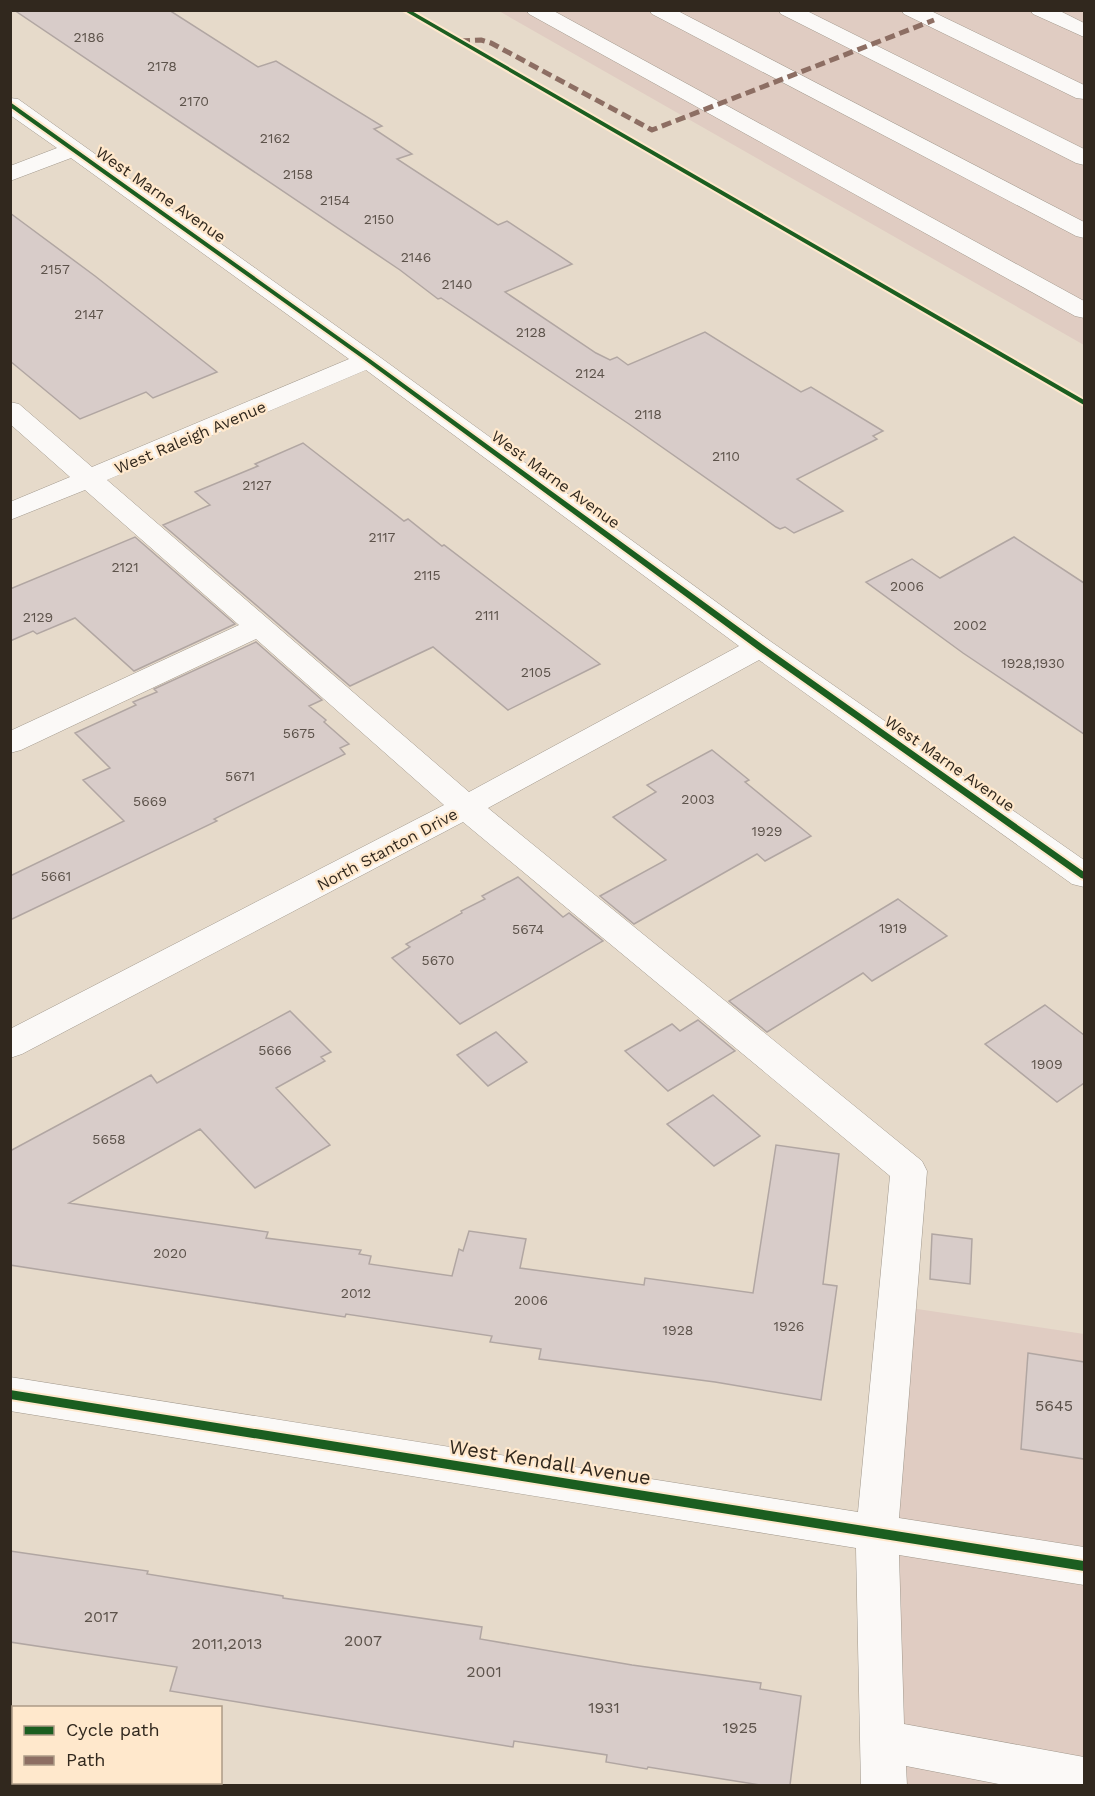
<svg xmlns="http://www.w3.org/2000/svg" width="1095" height="1796" font-family="'Work Sans',sans-serif">
<style>
.commercial{fill:#e0ccc2}
.building{fill:#d8ccc9;stroke:#b1a6a2;stroke-width:1.5}
.lines{fill:none;stroke-linecap:round;stroke-linejoin:round}
.minor-casing{stroke:#a1988c;stroke-width:1}
.minor{fill:#fbf9f7;fill-rule:evenodd}
.quiet{stroke:#8d6e63;stroke-width:5;stroke-dasharray:10 5;stroke-linecap:butt}
.cycleway-casing{stroke:#ffe8cc;stroke-width:4}
.cycleway{fill:#1b5e20;fill-rule:evenodd}
.labels{text-anchor:middle;stroke-width:4.5;stroke-linejoin:round;paint-order:stroke}
.number-label{font-size:14px;fill:#5c524a}
.street-label{font-size:16px;fill:#31281e;stroke:#ffe8cc}
.near-number-label{font-size:16px;fill:#5c524a}
.near-street-label{font-size:20px;fill:#31281e;stroke:#ffe8cc}
</style>
<rect width="100%" height="100%" fill="#e6daca"/>
<path class="commercial" d="M 499,11 L 1084,11 L 1084,345 Z
M 897,1306 L 1084,1334 L 1084,1785 L 884,1786 Z"/>
<path class="building" d="M 14,10 L 169,10 L 258,67 L 276,61 L 382,126 L 374,129 L 412,154 L 397,159 L 498,225 L 507,221 L 572,264 L 505,292 L 596,353 L 610,360 L 617,357 L 628,365 L 705,332 L 801,392 L 811,387 L 883,431 L 873,436 L 877,439 L 797,479 L 843,511 L 794,533 L 785,527 L 780,529 L 776,527 L 629,424 L 441,298 L 438,299 L 400,270 Z
M 10,213 L 95,276 L 217,372 L 153,398 L 146,392 L 80,419 L 10,361 Z
M 303,443 L 404,521 L 408,519 L 442,546 L 444,545 L 600,664 L 508,710 L 433,647 L 350,686 L 163,525 L 210,505 L 195,492 L 258,466 L 255,464 Z
M 135,537 L 235,624 L 134,671 L 75,618 L 37,634 L 33,631 L 10,641 L 10,589 Z
M 1014,537 L 1084,583 L 1084,734 L 963,653 L 866,582 L 912,559 L 940,578 Z
M 256,642 L 322,700 L 309,706 L 326,720 L 324,722 L 349,744 L 340,748 L 345,754 L 214,819 L 217,821 L 10,920 L 10,876 L 124,821 L 83,780 L 110,768 L 75,733 L 136,705 L 133,702 L 157,692 L 154,689 Z
M 712,750 L 749,780 L 745,782 L 811,836 L 765,861 L 757,854 L 634,924 L 600,896 L 666,860 L 613,817 L 656,792 L 647,785 Z
M 518,877 L 563,917 L 569,913 L 603,941 L 460,1024 L 392,958 L 410,947 L 406,944 L 462,913 L 461,911 L 485,899 L 482,896 Z
M 898,899 L 947,936 L 872,981 L 863,973 L 767,1032 L 729,1001 Z
M 1045,1005 L 1084,1035 L 1084,1083 L 1057,1102 L 985,1044 Z
M 290,1011 L 331,1052 L 321,1057 L 325,1061 L 276,1088 L 330,1145 L 255,1188 L 200,1129 L 69,1203 L 268,1232 L 266,1238 L 361,1250 L 359,1254 L 371,1256 L 369,1264 L 452,1276 L 459,1249 L 463,1251 L 469,1231 L 526,1239 L 520,1268 L 644,1285 L 645,1278 L 753,1293 L 776,1145 L 839,1154 L 823,1284 L 837,1286 L 821,1400 L 715,1382 L 539,1359 L 541,1349 L 490,1342 L 492,1336 L 346,1314 L 345,1317 L 10,1265 L 10,1151 L 151,1075 L 157,1083 Z
M 698,1020 L 735,1051 L 668,1091 L 625,1051 L 672,1024 L 680,1031 Z
M 496,1032 L 527,1062 L 488,1086 L 457,1055 Z
M 713,1095 L 760,1136 L 714,1166 L 667,1124 Z
M 932,1234 L 972,1239 L 970,1284 L 930,1279 Z
M 1028,1353 L 1084,1362 L 1084,1459 L 1021,1449 Z
M 10,1551 L 148,1571 L 147,1574 L 283,1596 L 283,1598 L 482,1627 L 480,1639 L 632,1665 L 761,1683 L 760,1689 L 801,1696 L 790,1785 L 760,1785 L 648,1767 L 647,1769 L 606,1762 L 607,1755 L 514,1741 L 513,1747 L 170,1691 L 177,1667 L 10,1642 Z"/>
<g class="lines">
<g class="minor-casing">
<path id="minor" d="M 526,10 L 552,10 L 1084,301 L 1084,318 L 1075,316 L 529,14 Z
M 649,10 L 676,10 L 1084,222 L 1084,238 L 1076,236 L 652,14 Z
M 778,10 L 805,10 L 1084,149 L 1084,165 L 1076,163 L 781,14 Z
M 901,10 L 929,10 L 1084,85 L 1084,99 L 1076,98 L 904,14 Z
M 1030,10 L 1058,10 L 1084,23 L 1084,37 L 1033,14 Z
M 10,98 L 18,99 L 377,355 L 770,641 L 1084,860 L 1084,887 L 1072,884 L 759,660 L 488,808 L 922,1161 L 927,1171 L 899,1518 L 1084,1547 L 1084,1585 L 899,1555 L 904,1724 L 1084,1757 L 1084,1786 L 1009,1786 L 906,1766 L 907,1786 L 861,1786 L 856,1548 L 10,1411 L 10,1377 L 858,1512 L 890,1176 L 463,822 L 22,1054 L 10,1058 L 10,1029 L 444,805 L 256,639 L 21,750 L 10,753 L 10,731 L 239,625 L 85,490 L 10,520 L 10,502 L 70,477 L 10,424 L 10,402 L 19,404 L 92,467 L 349,359 L 71,158 L 10,181 L 10,166 L 57,148 L 10,115 ZM 366,370 L 739,646 L 469,792 L 107,480 Z"/>
</g>
<use href="#minor" class="minor"/>
<path class="quiet" d="M 460,41 L 481,40 L 491,43 L 652,130 L 934,20"/>
<g class="cycleway-casing">
<path id="cycleway" d="M 403,10 L 410,10 L 1084,400 L 1084,405 Z
M 10,102 L 370,359 L 763,645 L 1084,872 L 1084,879 L 1081,878 L 757,649 L 366,361 L 10,107 Z
M 10,1390 L 1084,1561 L 1084,1571 L 10,1399 Z"/>
</g>
<use href="#cycleway" class="cycleway"/>
</g>
<g class="labels">
<g class="number-label">
<text x="89" y="42">2186</text>
<text x="162" y="71">2178</text>
<text x="194" y="106">2170</text>
<text x="275" y="143">2162</text>
<text x="298" y="179">2158</text>
<text x="335" y="205">2154</text>
<text x="379" y="224">2150</text>
<text x="416" y="262">2146</text>
<text x="55" y="274">2157</text>
<text x="457" y="289">2140</text>
<text x="89" y="319">2147</text>
<text x="531" y="337">2128</text>
<text x="590" y="378">2124</text>
<text x="648" y="419">2118</text>
<text x="726" y="461">2110</text>
<text x="257" y="490">2127</text>
<text x="382" y="542">2117</text>
<text x="125" y="572">2121</text>
<text x="427" y="580">2115</text>
<text x="907" y="591">2006</text>
<text x="487" y="620">2111</text>
<text x="38" y="622">2129</text>
<text x="970" y="630">2002</text>
<text x="1033" y="668">1928,1930</text>
<text x="536" y="677">2105</text>
<text x="299" y="738">5675</text>
<text x="240" y="781">5671</text>
<text x="698" y="804">2003</text>
<text x="150" y="806">5669</text>
<text x="767" y="836">1929</text>
<text x="56" y="881">5661</text>
<text x="893" y="933">1919</text>
<text x="528" y="934">5674</text>
<text x="438" y="965">5670</text>
<text x="275" y="1055">5666</text>
<text x="1047" y="1069">1909</text>
<text x="109" y="1144">5658</text>
<text x="170" y="1258">2020</text>
<text x="356" y="1298">2012</text>
<text x="531" y="1305">2006</text>
<text x="789" y="1331">1926</text>
<text x="678" y="1335">1928</text>
</g>
<g class="street-label">
<text transform="translate(161 194) rotate(35)" y="6">West Marne Avenue</text>
<text transform="translate(190 437) rotate(-23)" y="6">West Raleigh Avenue</text>
<text transform="translate(556 479) rotate(36)" y="6">West Marne Avenue</text>
<text transform="translate(950 763) rotate(35)" y="6">West Marne Avenue</text>
<text transform="translate(387 849) rotate(-28)" y="6">North Stanton Drive</text>
</g>
<g class="near-number-label">
<text x="1054" y="1411">5645</text>
<text x="101" y="1622">2017</text>
<text x="363" y="1646">2007</text>
<text x="227" y="1649">2011,2013</text>
<text x="484" y="1677">2001</text>
<text x="604" y="1713">1931</text>
<text x="740" y="1733">1925</text>
</g>
<g class="near-street-label">
<text transform="translate(550 1462) rotate(9)" y="7">West Kendall Avenue</text>
</g>
</g>
<rect width="1095" height="1796" fill="none" stroke="#31281e" stroke-width="24"/>
<rect x="12" y="1706" width="210" height="78" fill="#ffe8cc" stroke="#ad9b86" stroke-width="1.5"/>
<rect x="24" y="1726" width="30" height="9" fill="#1b5e20" stroke="#ad9b86" stroke-width="1.5"/>
<text x="66" y="1736" font-size="18" fill="#31281e">Cycle path</text>
<rect x="24" y="1756" width="30" height="9" fill="#8d6e63" stroke="#ad9b86" stroke-width="1.5"/>
<text x="66" y="1766" font-size="18" fill="#31281e">Path</text>
</svg>
